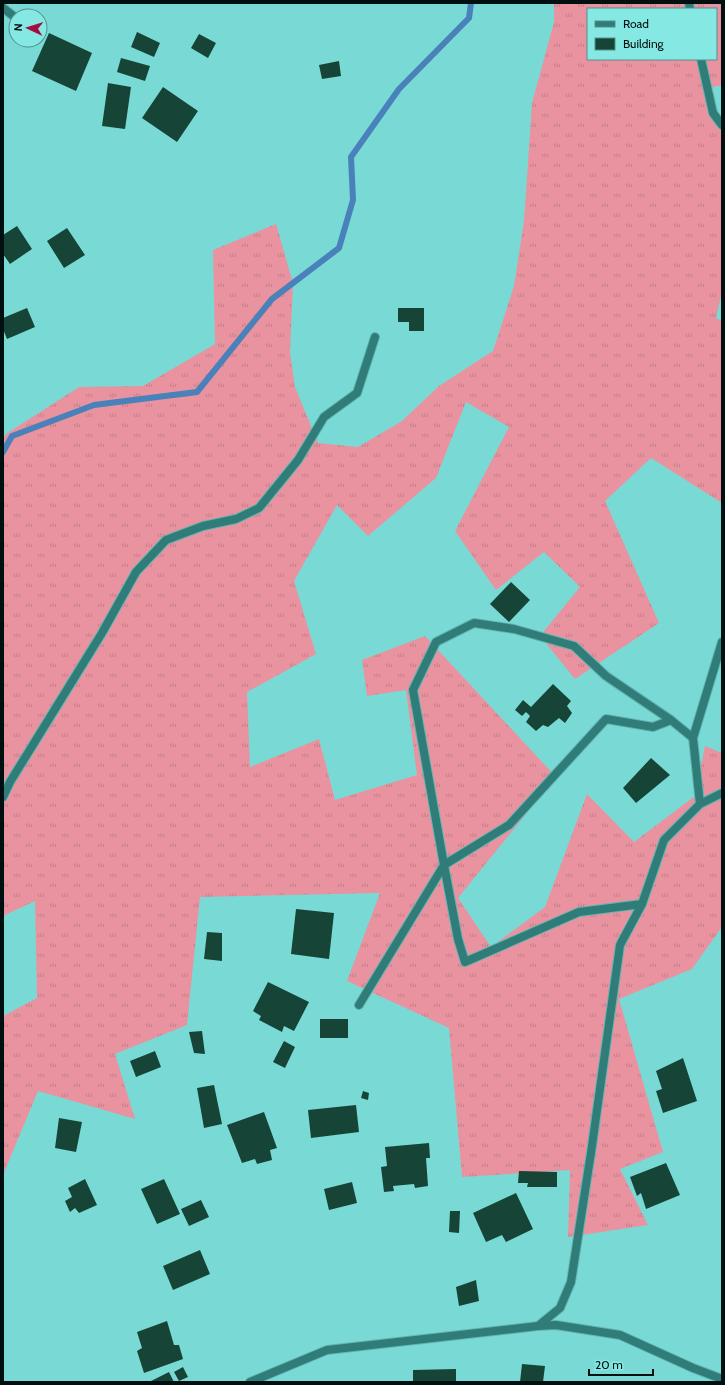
<svg xmlns="http://www.w3.org/2000/svg" width="725" height="1385" font-family="Cabin,sans-serif">
<style>
.grass{fill:url(#grass-tufts);fill-rule:evenodd}
.lines{fill:none;stroke-linecap:round;stroke-linejoin:round}
.stream{stroke:#4981ba;stroke-width:6}
.building{fill:#164437}
.minor-casing{stroke:#63b5b1;stroke-width:10}
.minor{stroke:#2f7c78;stroke-width:8}
</style>
<defs>
<pattern id="grass-tufts" width="24" height="20" patternUnits="userSpaceOnUse"><rect width="24" height="20" fill="#e8939f"/><path d="M3 7l-1-3M5 7V3M7 7l1-3M15 17l-1-3M17 17v-4M19 17l1-3" fill="none" stroke="#c57e88"/></pattern>
</defs>
<rect width="100%" height="100%" fill="#79dad5"/>
<path class="grass" d="M 554,3 L 722,3 L 722,85 L 709,88 L 722,129 L 722,292 L 716,318 L 722,321 L 722,503 L 651,458 L 605,501 L 659,623 L 575,679 L 540,636 L 580,587 L 544,552 L 496,590 L 455,531 L 509,427 L 466,402 L 436,478 L 368,536 L 337,505 L 294,581 L 316,654 L 247,692 L 250,767 L 319,739 L 335,800 L 417,775 L 406,690 L 367,696 L 362,660 L 425,636 L 556,777 L 458,898 L 491,947 L 545,907 L 587,794 L 634,842 L 695,796 L 705,746 L 722,753 L 722,927 L 692,969 L 619,999 L 663,1152 L 620,1169 L 648,1225 L 568,1237 L 570,1170 L 462,1177 L 449,1028 L 347,981 L 380,893 L 200,897 L 187,1025 L 115,1054 L 135,1119 L 38,1091 L 3,1175 L 3,1016 L 37,998 L 35,901 L 3,916 L 3,439 L 6,434 L 79,387 L 143,386 L 215,344 L 213,250 L 276,224 L 293,283 L 290,352 L 295,387 L 318,443 L 358,447 L 402,421 L 439,386 L 493,351 L 514,286 L 524,221 L 532,103 L 554,22 ZM 588,9 L 716,9 L 716,59 L 588,59 Z"/>
<g class="lines">
<path class="stream" d="M 3,452 L 12,436 L 94,405 L 197,392 L 272,299 L 339,248 L 353,200 L 351,157 L 399,89 L 469,18 L 471,3"/>
</g>
<path class="building" d="M 137,32 L 160,43 L 154,57 L 131,47 Z
M 49,33 L 92,53 L 76,91 L 32,71 Z
M 199,34 L 216,43 L 208,58 L 191,48 Z
M 121,58 L 150,66 L 145,81 L 117,72 Z
M 339,61 L 341,76 L 322,79 L 319,65 Z
M 108,83 L 131,87 L 125,129 L 102,126 Z
M 163,87 L 198,111 L 177,142 L 142,118 Z
M 17,226 L 32,249 L 10,264 L 3,254 L 3,235 Z
M 67,228 L 85,255 L 64,268 L 47,241 Z
M 27,308 L 35,327 L 7,339 L 3,329 L 3,318 Z
M 398,308 L 424,308 L 424,331 L 409,331 L 409,322 L 398,322 Z
M 511,582 L 530,600 L 509,622 L 490,604 Z
M 553,684 L 571,701 L 567,706 L 572,713 L 565,723 L 559,718 L 548,727 L 543,725 L 536,731 L 526,722 L 530,716 L 526,712 L 522,716 L 515,710 L 523,700 L 531,707 Z
M 651,758 L 670,775 L 636,803 L 623,788 Z
M 296,909 L 334,913 L 329,959 L 291,954 Z
M 207,932 L 222,933 L 222,961 L 204,959 Z
M 268,982 L 309,1002 L 294,1031 L 284,1026 L 282,1032 L 259,1020 L 261,1016 L 253,1011 Z
M 320,1019 L 348,1019 L 348,1038 L 320,1038 Z
M 202,1031 L 205,1054 L 194,1053 L 189,1032 Z
M 284,1041 L 295,1047 L 285,1068 L 273,1062 Z
M 155,1051 L 161,1067 L 136,1077 L 130,1061 Z
M 683,1058 L 697,1101 L 663,1113 L 656,1091 L 662,1089 L 656,1071 Z
M 214,1085 L 222,1124 L 204,1128 L 197,1088 Z
M 363,1091 L 369,1093 L 368,1100 L 361,1098 Z
M 356,1105 L 359,1132 L 311,1138 L 308,1110 Z
M 264,1112 L 277,1148 L 270,1150 L 272,1160 L 257,1164 L 255,1159 L 242,1163 L 227,1125 Z
M 59,1118 L 82,1122 L 76,1152 L 55,1148 Z
M 429,1143 L 430,1158 L 426,1158 L 428,1186 L 415,1188 L 414,1184 L 393,1186 L 394,1191 L 384,1192 L 381,1167 L 387,1166 L 385,1147 Z
M 666,1163 L 680,1195 L 646,1209 L 641,1193 L 637,1196 L 630,1177 Z
M 519,1171 L 557,1172 L 557,1187 L 527,1187 L 528,1183 L 518,1183 Z
M 85,1179 L 97,1205 L 79,1213 L 75,1208 L 70,1212 L 65,1201 L 72,1197 L 68,1188 Z
M 164,1179 L 180,1214 L 157,1224 L 141,1189 Z
M 352,1182 L 357,1203 L 329,1210 L 324,1189 Z
M 516,1193 L 533,1229 L 506,1242 L 502,1235 L 486,1242 L 473,1213 Z
M 201,1200 L 209,1217 L 189,1226 L 181,1209 Z
M 450,1211 L 460,1211 L 459,1233 L 449,1232 Z
M 200,1250 L 210,1274 L 173,1290 L 163,1266 Z
M 476,1280 L 479,1301 L 459,1306 L 456,1287 Z
M 167,1321 L 174,1345 L 179,1345 L 183,1359 L 144,1373 L 137,1351 L 142,1348 L 137,1332 Z
M 522,1364 L 545,1366 L 543,1382 L 520,1382 Z
M 183,1367 L 188,1377 L 179,1381 L 174,1372 Z
M 456,1369 L 456,1382 L 413,1382 L 413,1370 Z
M 169,1372 L 174,1382 L 149,1382 Z"/>
<g class="lines">
<g class="minor-casing">
<path id="minor" d="M 689,3 L 690,9
M 3,8 L 16,18
M 701,59 L 713,113 L 722,125
M 3,797 L 10,782 L 102,633 L 136,572 L 166,540 L 203,526 L 236,519 L 259,508 L 298,460 L 324,417 L 357,393 L 375,337
M 700,804 L 693,738 L 722,642
M 642,904 L 579,912 L 465,962 L 458,939 L 444,865 L 413,690 L 436,642 L 474,623 L 514,629 L 574,646 L 606,676 L 671,720
M 359,1005 L 444,865 L 509,825 L 606,719 L 653,727 L 671,720 L 693,738
M 538,1326 L 556,1325 L 620,1335 L 693,1368 L 722,1379
M 250,1382 L 327,1350 L 538,1326 L 560,1308 L 571,1282 L 592,1146 L 620,945 L 642,904 L 664,840 L 700,804 L 722,793"/>
</g>
<use href="#minor" class="minor"/>
</g>
<rect width="725" height="1385" fill="none" stroke="#000f0f" stroke-width="8"/>
<rect x="587" y="8" width="130" height="52" fill="#86e8e2" stroke="#50918e"/>
<rect x="595" y="21" width="20" height="6" fill="#2f7c78" stroke="#50918e"/>
<text x="623" y="28" font-size="12" fill="#000f0f">Road</text>
<rect x="595" y="38" width="20" height="12" fill="#164437" stroke="#50918e"/>
<text x="623" y="48" font-size="12" fill="#000f0f">Building</text>
<g transform="translate(28 28) rotate(274)"><circle r="19" fill="#86e8e2" stroke="#50918e"/>
<path d="M0-3L7 15L0 10L-7 15Z" fill="#a50c41"/>
<text y="-6" font-size="11" font-weight="bold" text-anchor="middle" fill="#000f0f">N</text>
</g>
<path d="M589 1369v6h64v-6" fill="none" stroke="#000f0f" stroke-width="2"/>
<text x="595" y="1369" font-size="12" fill="#000f0f" stroke="#86e8e2" stroke-width="3" paint-order="stroke">20 m</text>
</svg>
